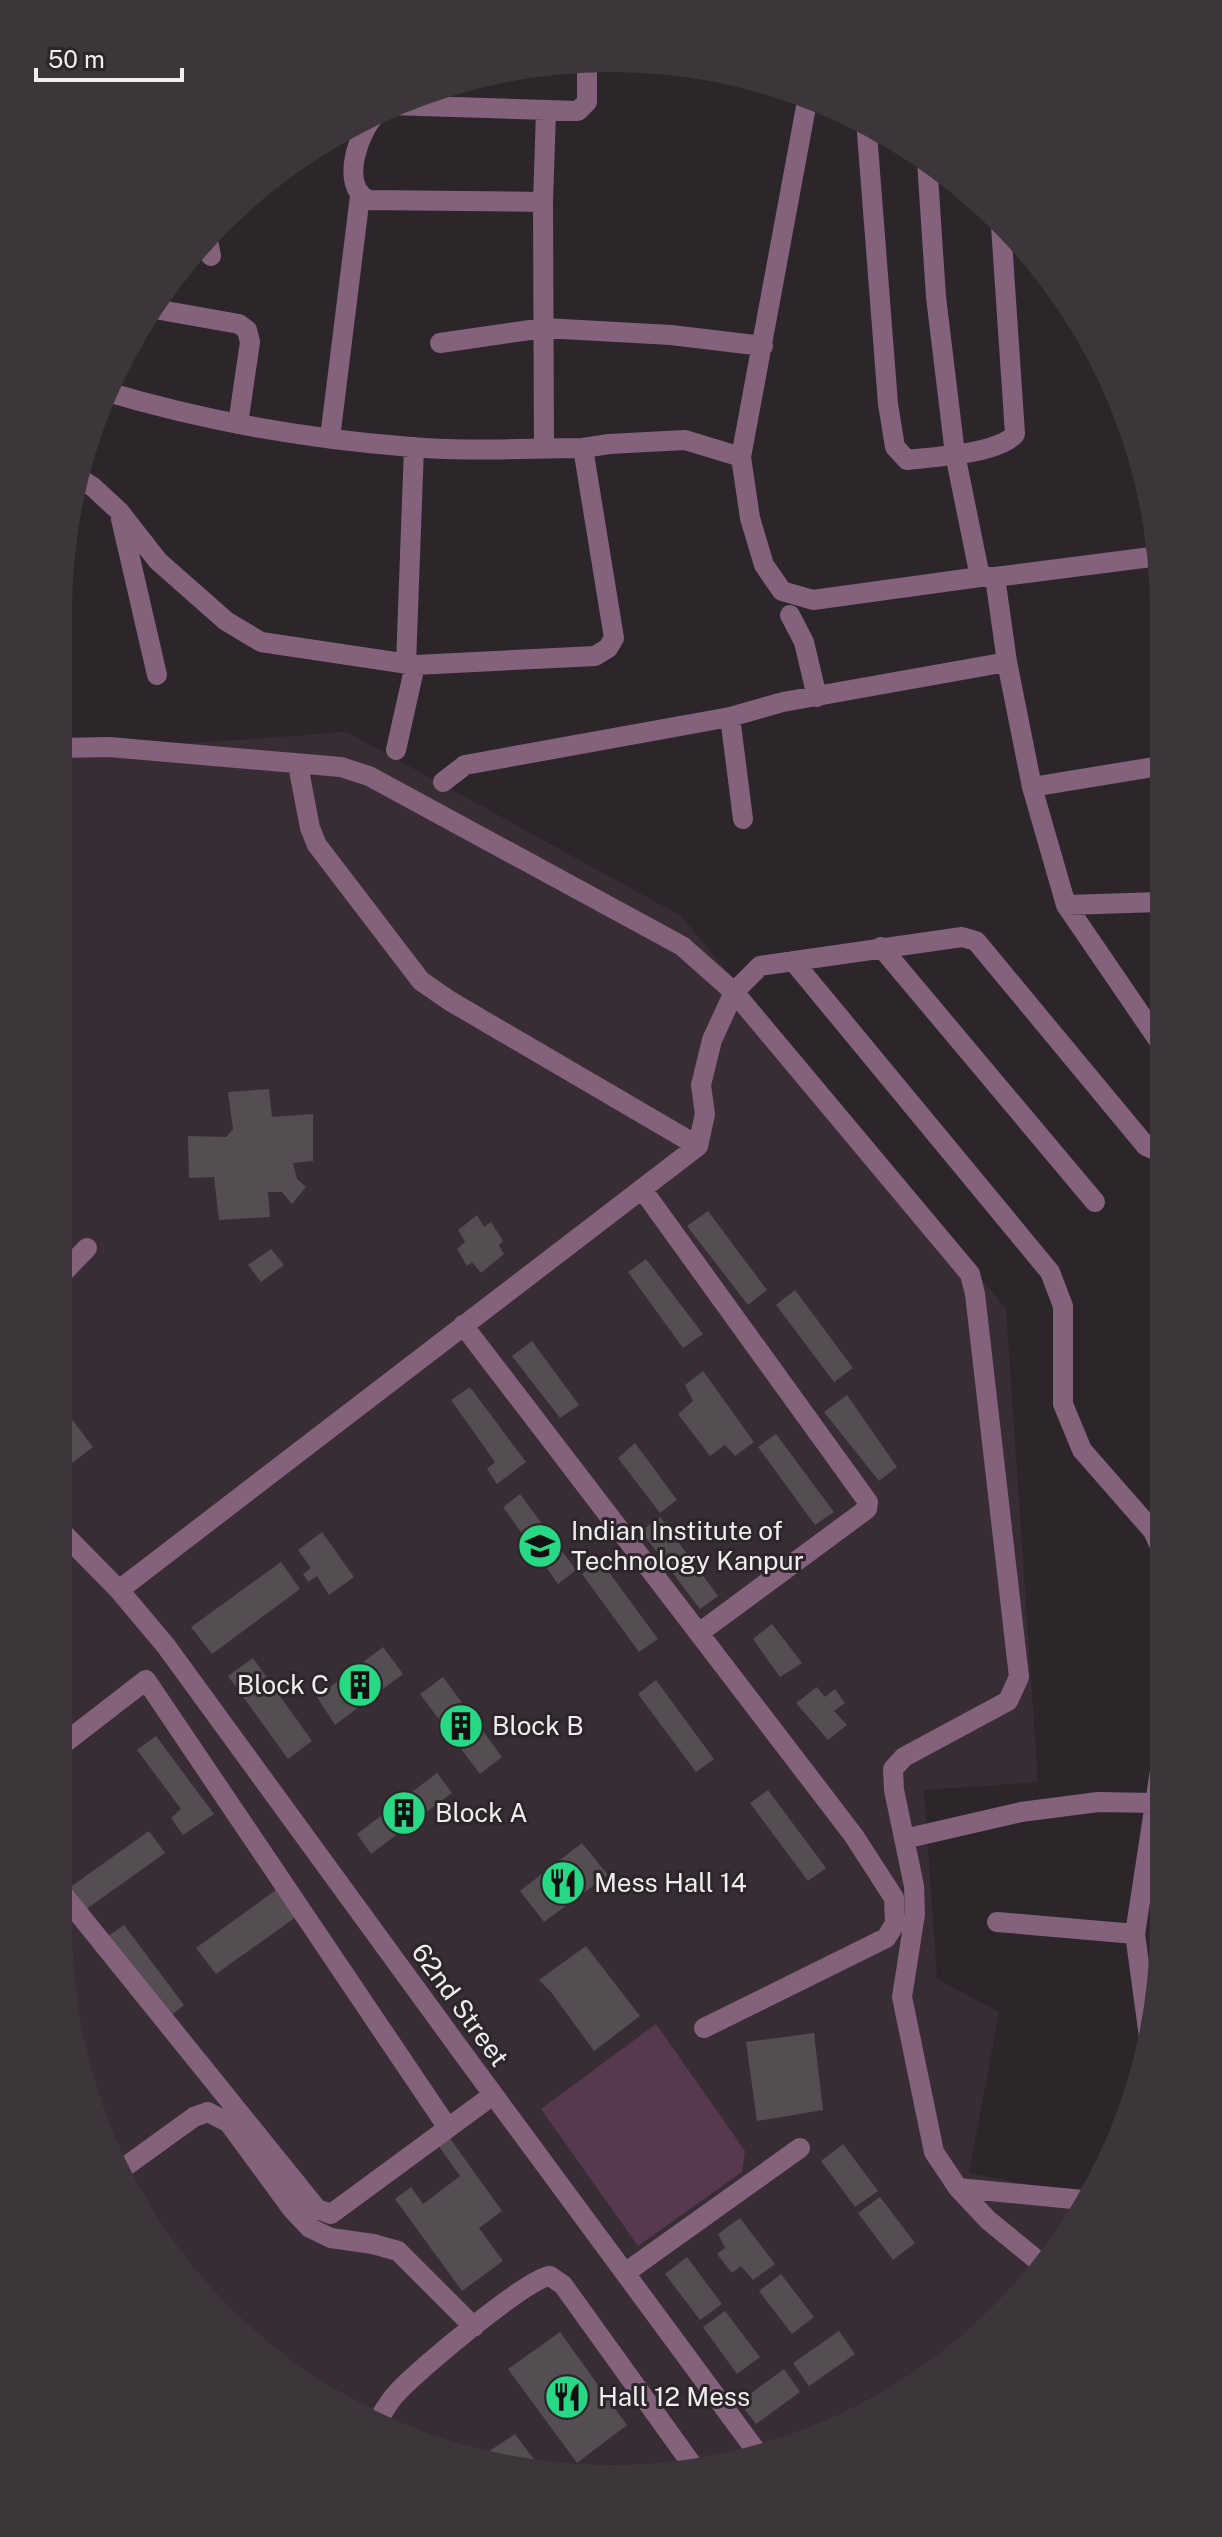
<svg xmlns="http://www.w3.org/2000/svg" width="1222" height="2537" font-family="'Public Sans',sans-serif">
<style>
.built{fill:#382d35}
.green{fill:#56384f}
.building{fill:#544d52}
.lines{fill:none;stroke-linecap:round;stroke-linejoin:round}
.minor{stroke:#84627b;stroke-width:20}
.labels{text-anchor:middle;stroke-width:6;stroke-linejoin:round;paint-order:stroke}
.poi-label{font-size:26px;fill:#f1ecef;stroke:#2c262a;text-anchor:start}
.street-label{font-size:26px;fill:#f1ecef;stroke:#2c262a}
</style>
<rect width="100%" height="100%" fill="#2c262a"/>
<path class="built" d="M 347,732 L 681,916 L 1006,1309 L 1038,1782 L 924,1790 L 937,1979 L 999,2012 L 969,2173 L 1085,2196 L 1026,2291 L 947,2365 L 856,2422 L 683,2474 L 503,2468 L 399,2437 L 304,2386 L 173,2263 L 88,2104 L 58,1926 L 58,753 Z"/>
<path class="green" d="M 656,2024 L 745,2151 L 742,2172 L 638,2246 L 541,2109 Z"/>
<path class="building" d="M 269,1089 L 272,1117 L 313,1114 L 313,1161 L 293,1163 L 297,1179 L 306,1187 L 292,1204 L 282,1192 L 268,1192 L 270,1217 L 219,1220 L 214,1177 L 189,1178 L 188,1136 L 226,1137 L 233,1129 L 228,1092 Z
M 708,1211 L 767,1290 L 748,1305 L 687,1226 Z
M 477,1215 L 484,1227 L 491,1222 L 503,1241 L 499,1245 L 504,1254 L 481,1273 L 472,1262 L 467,1266 L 457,1249 L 465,1242 L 458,1230 Z
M 271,1249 L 284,1265 L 261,1282 L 248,1265 Z
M 646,1259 L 703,1334 L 683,1348 L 628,1272 Z
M 795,1290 L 853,1368 L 834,1382 L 776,1305 Z
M 532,1341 L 579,1405 L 560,1418 L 512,1356 Z
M 703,1371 L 754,1442 L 735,1456 L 725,1445 L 710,1456 L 678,1414 L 693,1401 L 685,1385 Z
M 470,1387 L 526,1462 L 497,1484 L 487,1469 L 495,1462 L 451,1400 Z
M 847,1395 L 897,1467 L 879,1481 L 824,1412 Z
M 61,1405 L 93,1447 L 67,1467 L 58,1456 L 58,1407 Z
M 776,1434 L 834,1512 L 815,1525 L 758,1447 Z
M 635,1443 L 677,1500 L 660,1513 L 618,1458 Z
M 520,1494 L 576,1570 L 558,1584 L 503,1507 Z
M 660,1517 L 718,1596 L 700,1609 L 641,1531 Z
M 322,1532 L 354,1577 L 329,1595 L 317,1576 L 308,1582 L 303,1574 L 311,1568 L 298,1550 Z
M 600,1560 L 658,1639 L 639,1652 L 582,1574 Z
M 281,1562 L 300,1589 L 212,1654 L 191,1627 Z
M 772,1624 L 802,1663 L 780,1677 L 753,1639 Z
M 383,1647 L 403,1674 L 335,1725 L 317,1697 Z
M 253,1658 L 312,1741 L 288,1759 L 228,1676 Z
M 443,1677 L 502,1757 L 480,1774 L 420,1694 Z
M 656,1680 L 714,1759 L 696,1772 L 638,1694 Z
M 817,1687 L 825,1697 L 835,1689 L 845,1703 L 834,1711 L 847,1725 L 828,1740 L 796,1703 Z
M 156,1736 L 214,1814 L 183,1835 L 171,1818 L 181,1809 L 137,1750 Z
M 437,1773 L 452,1793 L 371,1854 L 357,1834 Z
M 768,1790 L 826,1868 L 808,1881 L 750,1803 Z
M 149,1831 L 165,1853 L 85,1910 L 69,1888 Z
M 582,1843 L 608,1875 L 544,1922 L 520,1891 Z
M 276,1890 L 296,1917 L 216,1974 L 196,1948 Z
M 124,1925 L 184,2005 L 168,2018 L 103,1940 Z
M 586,1946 L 640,2016 L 594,2051 L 551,1992 L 539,1980 Z
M 814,2033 L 823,2110 L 757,2121 L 746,2042 Z
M 449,2137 L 502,2211 L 479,2228 L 503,2261 L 462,2291 L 395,2199 L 411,2187 L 423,2204 L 460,2176 L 438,2145 Z
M 843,2144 L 878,2191 L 855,2207 L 821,2161 Z
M 880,2197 L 915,2243 L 893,2260 L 858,2213 Z
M 740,2218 L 775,2264 L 753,2280 L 741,2266 L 732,2273 L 717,2254 L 725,2248 L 718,2234 Z
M 687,2257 L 722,2304 L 700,2320 L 665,2274 Z
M 781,2274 L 814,2317 L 792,2334 L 759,2291 Z
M 725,2311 L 760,2357 L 737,2374 L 703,2327 Z
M 839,2331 L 855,2354 L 809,2386 L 793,2363 Z
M 560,2332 L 627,2425 L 577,2463 L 508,2369 Z
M 784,2369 L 800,2392 L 756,2424 L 739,2402 Z
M 870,2401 L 876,2409 L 856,2422 L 834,2428 Z
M 515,2434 L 542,2470 L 503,2468 L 476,2460 Z"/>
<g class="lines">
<path class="minor" d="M 808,96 L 741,457 L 750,518 L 764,565 L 782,591 L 813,600 L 980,577
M 390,105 L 578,111 L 587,102 L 587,60
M 378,112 C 359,129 339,185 368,200 L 543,202
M 867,133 L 888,404 L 895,447 L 907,460 C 932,457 999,454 1015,434 L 1001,226
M 927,161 L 936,297 L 955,454 L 980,577 L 995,577 L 1007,662 L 1032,787 L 1066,905 L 1161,1044
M 207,236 L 211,256
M 149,308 L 239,324 L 247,330 L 250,342 L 238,424
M 440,343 L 544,328 L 671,335 L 763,346
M 104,391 C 204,421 307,439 411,447 C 468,452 526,448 583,448 L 609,444 L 685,440 L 741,457
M 330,438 L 360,196
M 544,448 L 543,202 L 546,112
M 77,477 L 93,487 L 119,511 L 158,561 L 226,621 L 261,642 L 415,665 L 595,656 L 608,648 L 614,638 L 583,448
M 121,519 L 157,675
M 995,577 L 1159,556
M 790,615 L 804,642 L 817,697
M 406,664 L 414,447
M 730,717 L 743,819
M 58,748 L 109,747 L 341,767 L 369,776 L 682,946 L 734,992 L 970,1274 L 975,1294 L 1019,1677 L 1008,1701 L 904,1757 L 893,1769 L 894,1790 L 914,1886 L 915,1914 L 902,1997 L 934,2152 L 958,2188 L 988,2220 L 1043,2265
M 396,750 L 415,665
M 298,765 L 310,828 L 317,845 L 421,981 L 450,1001 L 698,1146
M 443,782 L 465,765 L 730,717 L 783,702 L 1007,662
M 1032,787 L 1160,766
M 1066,905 L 1160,902
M 881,947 L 1095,1202
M 793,961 L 1050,1272 L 1063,1306 L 1063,1404 L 1082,1450 L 1153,1531 L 1163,1553
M 642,1189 L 868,1502 L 867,1509 L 699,1633
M 58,1278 L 87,1248
M 463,1325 L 854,1836 L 894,1898 L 895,1924 L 886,1938 L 704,2028
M 58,1528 L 119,1590 L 698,1146 L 705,1114 L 701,1085 L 712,1040 L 734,992 L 760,966 L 962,937 L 976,941 L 1146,1146 L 1161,1153
M 119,1590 L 166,1646 L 470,2063 L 757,2452
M 58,1748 L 146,1680 L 448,2128
M 904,1839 L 1021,1812 L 1098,1802 L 1155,1803
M 58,1888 L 317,2209 L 331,2214 L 493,2095
M 997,1922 L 1135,1934 L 1163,1751
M 1135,1934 L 1150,2044
M 122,2169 L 194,2117 L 208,2112 L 229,2123 L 292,2209 L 310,2228 L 331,2238 L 373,2244 L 398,2251 L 474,2327
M 958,2188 L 1083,2200
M 625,2273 L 800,2148
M 376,2424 C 382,2414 388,2402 397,2393 C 414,2373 531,2275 550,2276 L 563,2285 L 696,2470"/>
</g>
<defs>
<g id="university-disc" transform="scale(2.3)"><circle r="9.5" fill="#27d885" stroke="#2c262a"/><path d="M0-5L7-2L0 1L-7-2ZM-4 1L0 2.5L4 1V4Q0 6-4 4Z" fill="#111"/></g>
<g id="building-disc" transform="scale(2.3)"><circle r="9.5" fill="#27d885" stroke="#2c262a"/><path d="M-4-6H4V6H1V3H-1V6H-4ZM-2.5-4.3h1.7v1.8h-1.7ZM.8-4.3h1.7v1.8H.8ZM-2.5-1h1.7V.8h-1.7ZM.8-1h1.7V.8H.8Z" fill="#111"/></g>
<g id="restaurant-disc" transform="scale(2.3)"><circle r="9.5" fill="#27d885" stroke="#2c262a"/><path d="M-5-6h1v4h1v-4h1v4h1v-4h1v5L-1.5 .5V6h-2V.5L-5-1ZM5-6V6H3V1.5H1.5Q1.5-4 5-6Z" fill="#111"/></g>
</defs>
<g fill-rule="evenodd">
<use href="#university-disc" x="540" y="1546"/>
<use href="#building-disc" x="360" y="1685"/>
<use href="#building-disc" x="461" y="1726"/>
<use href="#building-disc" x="404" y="1813"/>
<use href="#restaurant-disc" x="563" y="1883"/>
<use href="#restaurant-disc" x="567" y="2397"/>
</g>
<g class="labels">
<g class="poi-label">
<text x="571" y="1540">Indian Institute of<tspan x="571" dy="30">Technology Kanpur</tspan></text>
<text x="329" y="1694" text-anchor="end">Block C</text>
<text x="492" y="1735">Block B</text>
<text x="435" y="1822">Block A</text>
<text x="594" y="1892">Mess Hall 14</text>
<text x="598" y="2406">Hall 12 Mess</text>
</g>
<g class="street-label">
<text transform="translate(460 2005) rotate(54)" y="9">62nd Street</text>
</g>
</g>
<path d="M0 0H1222V2537H0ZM611 72H611A539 539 0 0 1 1150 611V1926A539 539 0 0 1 611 2465H611A539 539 0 0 1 72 1926V611A539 539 0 0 1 611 72Z" fill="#3c363a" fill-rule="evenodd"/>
<path d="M36 68v12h146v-12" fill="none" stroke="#f1ecef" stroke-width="4"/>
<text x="48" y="68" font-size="24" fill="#f1ecef" stroke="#2c262a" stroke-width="6" paint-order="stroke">50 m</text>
</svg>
